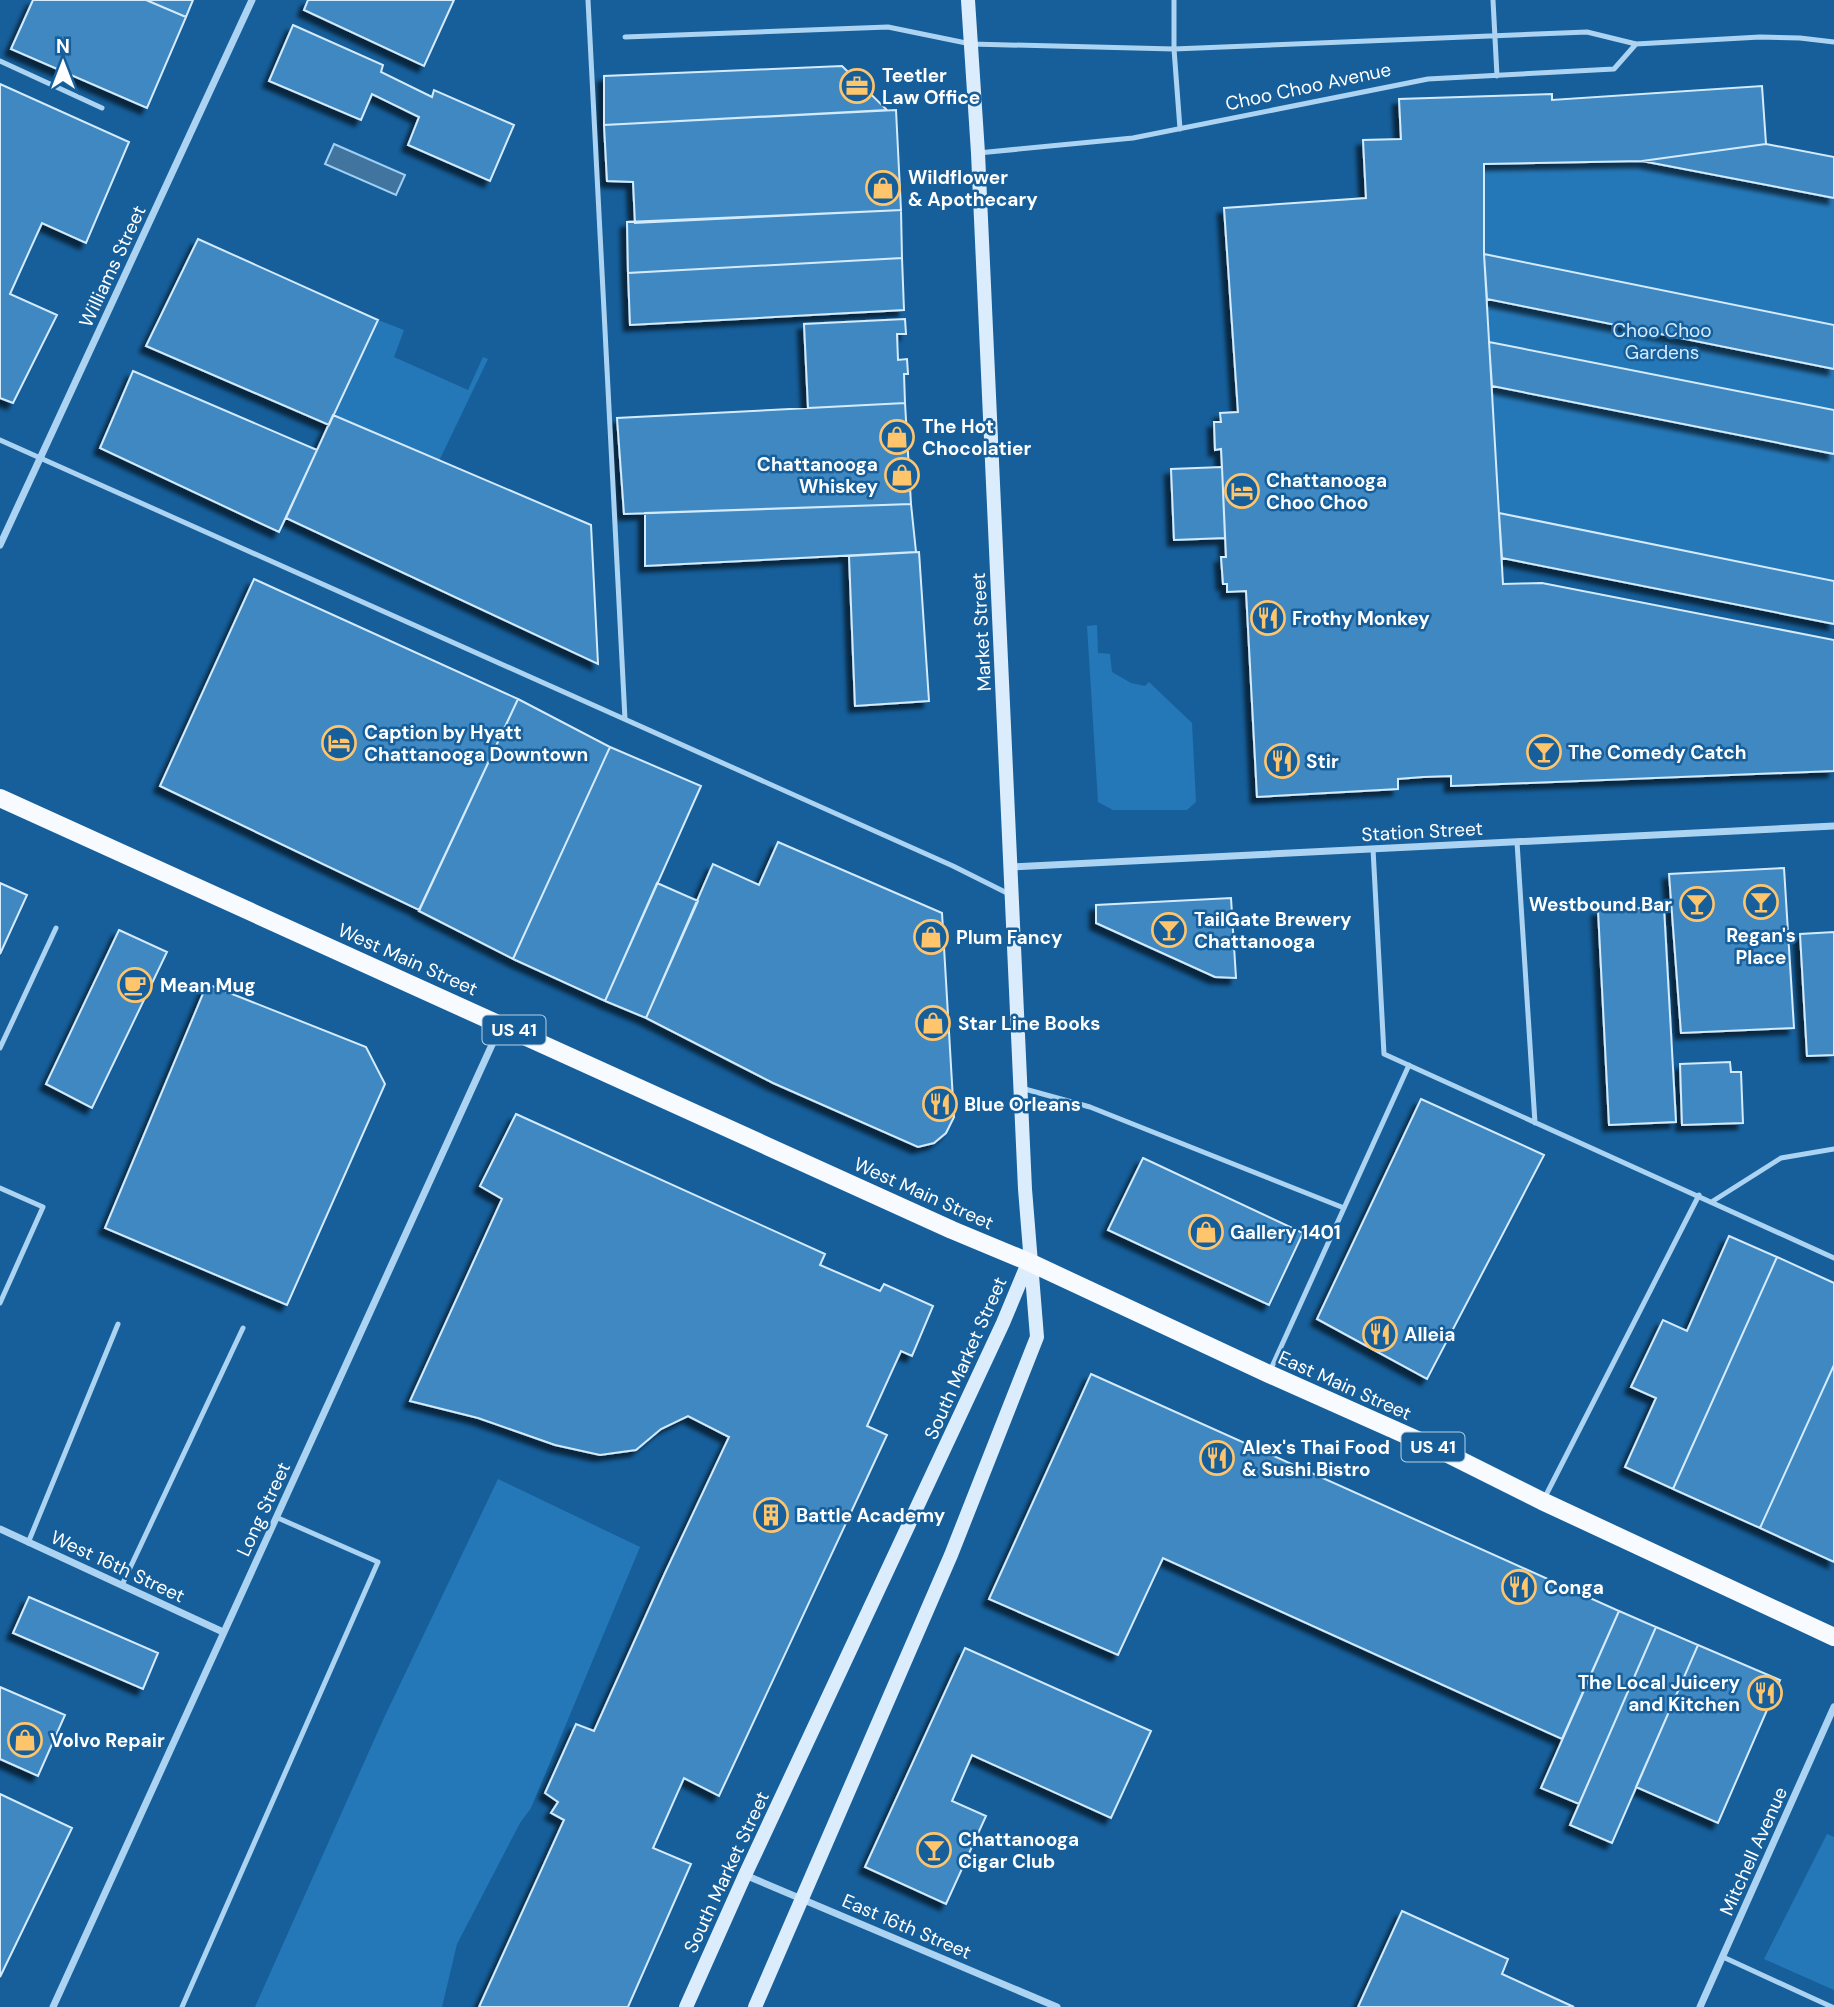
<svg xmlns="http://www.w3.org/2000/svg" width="1834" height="2007" font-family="'DM Sans',sans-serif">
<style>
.green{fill:#2578b8}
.water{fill:#41749f;stroke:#9ed0f5;stroke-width:2}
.building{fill:#3f88c1;stroke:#d4ebfd;stroke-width:2;filter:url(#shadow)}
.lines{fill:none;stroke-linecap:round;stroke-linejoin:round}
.lane{stroke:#acd4f2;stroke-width:5}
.street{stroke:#acd4f2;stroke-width:7}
.secondary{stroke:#dbedfc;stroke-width:14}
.primary{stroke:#f7fbff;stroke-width:18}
.labels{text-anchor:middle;stroke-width:5;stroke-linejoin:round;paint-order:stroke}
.shield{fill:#165f9b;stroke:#b9cfe1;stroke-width:2}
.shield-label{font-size:18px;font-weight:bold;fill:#fff}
.poi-label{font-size:19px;font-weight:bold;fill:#fff;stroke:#165f9b;text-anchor:start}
.street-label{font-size:19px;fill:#fff;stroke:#165f9b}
.park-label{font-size:19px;fill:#d4ebfd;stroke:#165f9b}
</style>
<defs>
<filter id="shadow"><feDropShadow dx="-6" dy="6" stdDeviation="2" flood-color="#0009"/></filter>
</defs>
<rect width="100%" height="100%" fill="#165f9b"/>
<path class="green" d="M 1642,161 L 1834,198 L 1834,581 L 1499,513 L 1484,254 L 1484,164 Z
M 378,320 L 404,330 L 394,357 L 468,390 L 483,357 L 488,359 L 439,461 L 333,415 Z
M 1097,625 L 1098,653 L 1110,654 L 1112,672 L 1131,683 L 1145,686 L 1149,682 L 1192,723 L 1196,802 L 1187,810 L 1113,810 L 1098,802 L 1087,626 Z
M 498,1479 L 640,1547 L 531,1808 L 520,1823 L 457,1944 L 442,2007 L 255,2007 L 383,1720 Z
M 1827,1834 L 1834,1837 L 1834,1990 L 1764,1959 Z"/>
<path class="water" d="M 334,144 L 405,175 L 396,195 L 325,164 Z"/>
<path class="building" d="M 33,0 L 146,0 L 186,17 L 147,108 L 11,49 Z
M 146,0 L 193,0 L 186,17 Z
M 308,0 L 454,0 L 424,66 L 304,10 Z
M 293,25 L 383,65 L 381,72 L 432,97 L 434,90 L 514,125 L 490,181 L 408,145 L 419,117 L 372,94 L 361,120 L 269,81 Z
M 842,66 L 887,110 L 604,125 L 604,76 Z
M 0,84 L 129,142 L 86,243 L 42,223 L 10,294 L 57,315 L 13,403 L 0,398 Z
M 1762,86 L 1766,144 L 1642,161 L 1484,164 L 1484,254 L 1503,584 L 1542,583 L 1834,640 L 1834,771 L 1451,786 L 1451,776 L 1423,777 L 1398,779 L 1398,789 L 1257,797 L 1246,591 L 1227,592 L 1227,584 L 1223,584 L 1221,557 L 1226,557 L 1222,467 L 1221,449 L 1215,450 L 1214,422 L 1221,422 L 1220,413 L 1238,412 L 1224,208 L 1366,198 L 1363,140 L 1401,139 L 1399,99 L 1552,94 L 1552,100 Z
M 896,110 L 901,210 L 635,223 L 633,182 L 607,181 L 604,125 Z
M 1766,144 L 1834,157 L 1834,198 L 1642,161 Z
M 901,210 L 902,258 L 628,273 L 627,222 Z
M 198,239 L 378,320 L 329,425 L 146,346 Z
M 1484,254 L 1834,325 L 1834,369 L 1487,299 Z
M 902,258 L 904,310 L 630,325 L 628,273 Z
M 905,319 L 906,334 L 897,334 L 898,360 L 907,359 L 908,374 L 904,374 L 905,403 L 808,408 L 804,324 Z
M 1489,342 L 1834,410 L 1834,454 L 1492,386 Z
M 133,371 L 317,450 L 279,532 L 100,448 Z
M 905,403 L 911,504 L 624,514 L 617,418 Z
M 333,415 L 591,525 L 598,664 L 286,518 Z
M 1222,467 L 1225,538 L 1174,540 L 1171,469 Z
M 911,504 L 916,552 L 645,566 L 645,513 Z
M 1499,513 L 1834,581 L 1834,624 L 1502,558 Z
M 919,552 L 929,701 L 855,706 L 849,556 Z
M 254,579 L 518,699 L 419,910 L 160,786 Z
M 518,699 L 610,747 L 513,959 L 419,911 Z
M 610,747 L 701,786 L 605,1001 L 513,959 Z
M 778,842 L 942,913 L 954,1117 L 946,1133 L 934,1143 L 918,1147 L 773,1083 L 646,1018 L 713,864 L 759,885 Z
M 1784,868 L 1794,1028 L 1681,1033 L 1669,874 Z
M 0,883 L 27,895 L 0,954 Z
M 657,883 L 698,901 L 646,1018 L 605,1001 Z
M 1231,898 L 1236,978 L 1215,977 L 1096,923 L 1096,905 Z
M 1664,907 L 1676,1122 L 1609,1125 L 1598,910 Z
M 119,930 L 167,952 L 92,1108 L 46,1084 Z
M 1834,932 L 1834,1055 L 1807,1056 L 1800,934 Z
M 207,984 L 366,1047 L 385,1084 L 287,1305 L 105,1228 Z
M 1730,1062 L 1731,1072 L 1741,1072 L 1743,1123 L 1682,1125 L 1680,1064 Z
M 1421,1099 L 1544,1155 L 1427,1379 L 1317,1319 Z
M 516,1114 L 825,1254 L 820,1265 L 880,1291 L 884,1284 L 933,1306 L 912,1356 L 901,1351 L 867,1426 L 887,1435 L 719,1796 L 684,1778 L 653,1848 L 691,1864 L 628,2007 L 479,2007 L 564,1820 L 551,1813 L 558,1802 L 545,1793 L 576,1724 L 594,1731 L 664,1575 L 729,1437 L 688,1416 L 661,1429 L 636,1450 L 600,1455 L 555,1445 L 478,1418 L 410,1401 L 502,1199 L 480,1186 Z
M 1143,1158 L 1303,1233 L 1269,1305 L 1108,1230 Z
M 1729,1236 L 1777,1257 L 1673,1489 L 1625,1467 L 1656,1398 L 1631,1387 L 1663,1320 L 1687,1331 Z
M 1777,1257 L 1834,1283 L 1834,1365 L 1760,1528 L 1673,1489 Z
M 1834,1365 L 1834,1562 L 1760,1528 Z
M 1091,1374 L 1619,1611 L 1562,1739 L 1163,1558 L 1118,1655 L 989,1599 Z
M 29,1597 L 158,1653 L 143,1689 L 13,1633 Z
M 1619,1611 L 1656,1627 L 1579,1804 L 1541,1788 Z
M 1656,1627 L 1698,1645 L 1612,1843 L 1570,1825 Z
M 1698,1645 L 1780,1680 L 1718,1823 L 1636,1787 Z
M 965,1648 L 1151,1731 L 1111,1818 L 972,1755 L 952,1801 L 986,1816 L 946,1904 L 865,1867 Z
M 0,1687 L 65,1715 L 38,1776 L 0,1759 Z
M 0,1794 L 72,1828 L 0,1977 Z
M 1402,1911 L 1508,1959 L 1502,1974 L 1574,2007 L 1358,2007 Z"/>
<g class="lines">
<path class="lane" d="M 588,0 L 625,719
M 1174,0 L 1174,49 L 1180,129
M 1493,0 L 1497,76
M 625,37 L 888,27 L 971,44 L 1174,49 L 1587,32 L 1636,44 L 1760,37 L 1800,38 L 1834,42
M 0,61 L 102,108
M 978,153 L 1133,138 L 1428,79 L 1614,69 L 1636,44
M 0,440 L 953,866 L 1009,894
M 1517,842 L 1535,1123
M 1373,849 L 1384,1054 L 1834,1258
M 0,1048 L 56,928
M 1021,1088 L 1090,1107 L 1344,1208
M 0,1188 L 43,1207 L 0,1303
M 1713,1201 L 1781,1158 L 1834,1149
M 1270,1371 L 1409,1065
M 1544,1499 L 1699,1195
M 28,1543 L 118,1324
M 122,1585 L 243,1328
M 1723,1957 L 1832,2007
M 182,2007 L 378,1562 L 278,1518"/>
<path class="street" d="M 0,545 L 252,0
M 1011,867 L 1834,826
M 0,1529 L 223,1632
M 745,1875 L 1057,2007
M 53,2007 L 501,1025
M 1700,2007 L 1834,1707"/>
<path class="secondary" d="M 686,2007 L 745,1875 L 1003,1323 L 1028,1263
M 755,2007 L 951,1555 L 1037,1337 L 1025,1189 L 978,153 L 968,0"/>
<path class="primary" d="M 0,798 L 952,1230 L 1029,1262 L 1269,1374 L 1442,1451 L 1542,1501 L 1834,1637"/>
</g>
<defs>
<g id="office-ring" transform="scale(1.75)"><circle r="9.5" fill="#165f9b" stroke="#ffc56d" stroke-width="1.5"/><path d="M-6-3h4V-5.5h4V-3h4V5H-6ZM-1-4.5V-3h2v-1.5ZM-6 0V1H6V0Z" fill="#ffc56d"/></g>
<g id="shop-ring" transform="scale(1.75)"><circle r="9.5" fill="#165f9b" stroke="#ffc56d" stroke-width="1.5"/><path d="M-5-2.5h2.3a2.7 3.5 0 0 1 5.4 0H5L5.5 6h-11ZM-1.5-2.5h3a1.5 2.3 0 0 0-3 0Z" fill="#ffc56d"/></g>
<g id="hotel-ring" transform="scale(1.75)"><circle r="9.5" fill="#165f9b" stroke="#ffc56d" stroke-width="1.5"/><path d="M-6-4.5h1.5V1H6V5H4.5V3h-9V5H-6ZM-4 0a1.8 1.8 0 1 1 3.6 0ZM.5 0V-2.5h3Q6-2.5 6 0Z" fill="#ffc56d"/></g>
<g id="restaurant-ring" transform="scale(1.75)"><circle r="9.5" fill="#165f9b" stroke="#ffc56d" stroke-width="1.5"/><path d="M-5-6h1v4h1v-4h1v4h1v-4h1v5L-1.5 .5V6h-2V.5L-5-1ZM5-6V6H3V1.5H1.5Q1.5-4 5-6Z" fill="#ffc56d"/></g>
<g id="bar-ring" transform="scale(1.75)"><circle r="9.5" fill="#165f9b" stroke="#ffc56d" stroke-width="1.5"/><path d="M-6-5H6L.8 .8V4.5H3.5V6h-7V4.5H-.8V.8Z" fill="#ffc56d"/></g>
<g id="cafe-ring" transform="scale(1.75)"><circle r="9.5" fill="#165f9b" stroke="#ffc56d" stroke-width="1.5"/><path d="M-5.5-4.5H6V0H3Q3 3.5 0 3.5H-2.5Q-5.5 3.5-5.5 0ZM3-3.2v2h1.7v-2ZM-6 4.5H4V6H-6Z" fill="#ffc56d"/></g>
<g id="building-ring" transform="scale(1.75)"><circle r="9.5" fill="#165f9b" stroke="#ffc56d" stroke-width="1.5"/><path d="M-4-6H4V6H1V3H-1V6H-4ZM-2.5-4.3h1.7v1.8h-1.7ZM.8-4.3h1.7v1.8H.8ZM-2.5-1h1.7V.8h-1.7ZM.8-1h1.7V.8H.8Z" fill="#ffc56d"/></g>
</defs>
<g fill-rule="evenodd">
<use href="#office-ring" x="857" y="86"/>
<use href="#shop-ring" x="883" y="188"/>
<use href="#shop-ring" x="897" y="437"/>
<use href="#shop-ring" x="902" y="475"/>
<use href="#hotel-ring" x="1242" y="491"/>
<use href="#restaurant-ring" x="1268" y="618"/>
<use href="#hotel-ring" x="339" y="743"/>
<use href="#bar-ring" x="1544" y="752"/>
<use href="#restaurant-ring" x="1282" y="761"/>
<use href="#bar-ring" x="1761" y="902"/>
<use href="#bar-ring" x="1697" y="904"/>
<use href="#bar-ring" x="1169" y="930"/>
<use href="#shop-ring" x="931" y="937"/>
<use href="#cafe-ring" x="135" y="985"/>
<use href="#shop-ring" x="933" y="1023"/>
<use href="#restaurant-ring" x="940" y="1104"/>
<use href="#shop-ring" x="1206" y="1232"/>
<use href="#restaurant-ring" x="1380" y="1334"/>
<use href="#restaurant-ring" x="1217" y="1458"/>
<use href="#building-ring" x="771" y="1515"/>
<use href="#restaurant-ring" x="1519" y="1587"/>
<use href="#restaurant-ring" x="1765" y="1693"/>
<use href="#shop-ring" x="25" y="1740"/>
<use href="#bar-ring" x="934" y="1850"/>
</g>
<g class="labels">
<g class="shield">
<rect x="482.5" y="1015.5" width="63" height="29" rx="5"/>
<rect x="1401.5" y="1432.5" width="63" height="29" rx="5"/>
</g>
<g class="shield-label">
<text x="514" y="1036">US 41</text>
<text x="1433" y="1453">US 41</text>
</g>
<g class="poi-label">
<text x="882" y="82">Teetler<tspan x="882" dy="22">Law Office</tspan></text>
<text x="908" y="184">Wildflower<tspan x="908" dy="22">&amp; Apothecary</tspan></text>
<text x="922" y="433">The Hot<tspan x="922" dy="22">Chocolatier</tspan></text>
<text x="878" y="471" text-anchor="end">Chattanooga<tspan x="878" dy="22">Whiskey</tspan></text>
<text x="1266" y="487">Chattanooga<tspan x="1266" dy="22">Choo Choo</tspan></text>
<text x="1292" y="625">Frothy Monkey</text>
<text x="364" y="739">Caption by Hyatt<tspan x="364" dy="22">Chattanooga Downtown</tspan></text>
<text x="1568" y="759">The Comedy Catch</text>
<text x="1306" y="768">Stir</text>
<text x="1672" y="911" text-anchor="end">Westbound Bar</text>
<text x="1194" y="926">TailGate Brewery<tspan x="1194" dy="22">Chattanooga</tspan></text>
<text x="1761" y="942" text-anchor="middle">Regan's<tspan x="1761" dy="22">Place</tspan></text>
<text x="956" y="944">Plum Fancy</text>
<text x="160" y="992">Mean Mug</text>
<text x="958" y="1030">Star Line Books</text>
<text x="964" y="1111">Blue Orleans</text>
<text x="1230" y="1239">Gallery 1401</text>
<text x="1404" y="1341">Alleia</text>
<text x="1242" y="1454">Alex's Thai Food<tspan x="1242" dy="22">&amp; Sushi Bistro</tspan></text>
<text x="796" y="1522">Battle Academy</text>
<text x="1544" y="1594">Conga</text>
<text x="1740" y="1689" text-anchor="end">The Local Juicery<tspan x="1740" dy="22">and Kitchen</tspan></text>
<text x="50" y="1747">Volvo Repair</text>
<text x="958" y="1846">Chattanooga<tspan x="958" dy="22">Cigar Club</tspan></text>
</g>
<g class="street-label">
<text transform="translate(1308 86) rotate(-12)" y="7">Choo Choo Avenue</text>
<text transform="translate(112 266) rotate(-65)" y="7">Williams Street</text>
<text transform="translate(981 632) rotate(-93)" y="7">Market Street</text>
<text transform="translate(1422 831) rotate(-3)" y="7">Station Street</text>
<text transform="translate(408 959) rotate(24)" y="7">West Main Street</text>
<text transform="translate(924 1193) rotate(24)" y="7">West Main Street</text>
<text transform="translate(965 1358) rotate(-66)" y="7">South Market Street</text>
<text transform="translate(1345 1385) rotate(24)" y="7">East Main Street</text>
<text transform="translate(263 1509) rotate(-65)" y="7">Long Street</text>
<text transform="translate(118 1566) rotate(25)" y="7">West 16th Street</text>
<text transform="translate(1753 1851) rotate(-66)" y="7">Mitchell Avenue</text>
<text transform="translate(726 1872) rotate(-65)" y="7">South Market Street</text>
<text transform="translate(907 1926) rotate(23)" y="7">East 16th Street</text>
</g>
<g class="park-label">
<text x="1662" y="337">Choo Choo<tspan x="1662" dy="22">Gardens</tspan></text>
</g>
</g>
<g transform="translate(63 63)" stroke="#165f9b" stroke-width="5" paint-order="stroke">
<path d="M0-5L12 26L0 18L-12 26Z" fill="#ffffff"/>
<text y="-10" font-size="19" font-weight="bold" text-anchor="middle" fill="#ffffff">N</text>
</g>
</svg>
